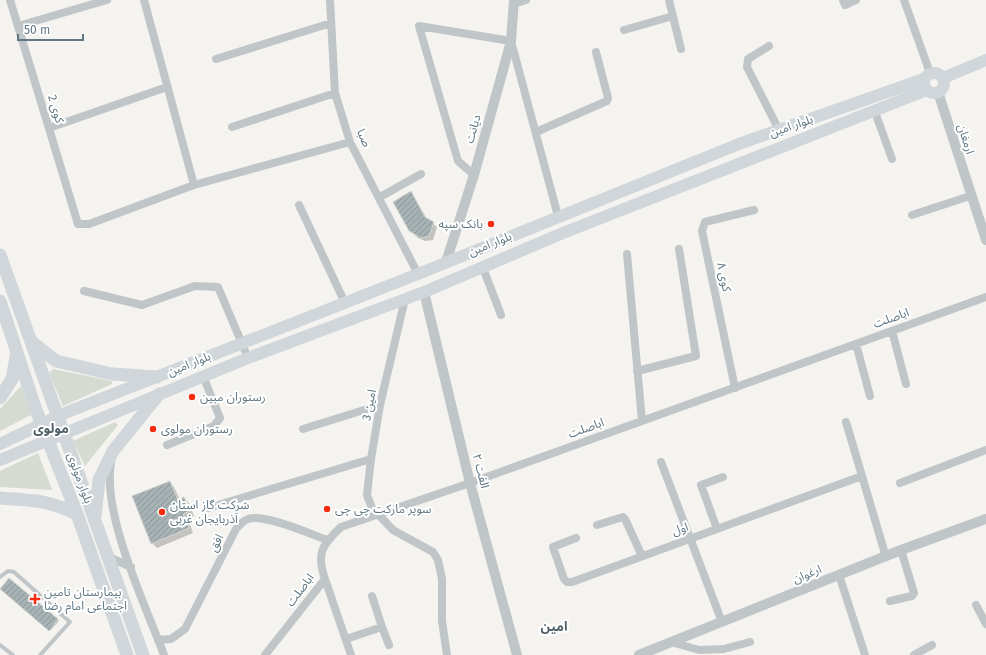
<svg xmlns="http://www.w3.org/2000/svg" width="986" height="655" font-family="'Fira Sans','Noto Sans Arabic',sans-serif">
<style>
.grass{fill:#d5dbd0}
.shadow{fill:#0003}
.building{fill:url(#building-hatch);stroke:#d5d5d2}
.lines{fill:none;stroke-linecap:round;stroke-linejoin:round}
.service{stroke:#c0c5c8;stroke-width:4}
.minor{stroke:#c0c5c8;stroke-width:8}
.tertiary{stroke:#c0c5c8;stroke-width:10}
.secondary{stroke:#d0d6da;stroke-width:12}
.primary{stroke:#d0d6da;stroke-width:13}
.poi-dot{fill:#f32c10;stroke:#fff;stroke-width:1.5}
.labels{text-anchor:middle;stroke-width:4;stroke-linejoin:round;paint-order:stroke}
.street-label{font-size:12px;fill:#607783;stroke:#fff}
.poi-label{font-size:12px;fill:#607783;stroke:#fff;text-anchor:start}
.neighbourhood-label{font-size:13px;font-weight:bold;fill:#4f5f67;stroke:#fff}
</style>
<defs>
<pattern id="building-hatch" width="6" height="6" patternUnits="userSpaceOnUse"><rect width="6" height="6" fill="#a7b2b5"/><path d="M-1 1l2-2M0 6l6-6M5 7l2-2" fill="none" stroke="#8b9699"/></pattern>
</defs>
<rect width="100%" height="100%" fill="#f4f3ef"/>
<path class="grass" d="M 53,369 L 112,381 L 112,384 L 63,406 L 49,373 Z
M 21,386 L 31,415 L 0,431 L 0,409 Z
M 115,422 L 118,425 L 85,466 L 73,441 Z
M 38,453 L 52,490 L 0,487 L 0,471 Z"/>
<path class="shadow" d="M 411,192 L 427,219 L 437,227 L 433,240 L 425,241 L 418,238 L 409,230 Z
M 169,482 L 174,487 L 180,500 L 184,498 L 189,503 L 194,516 L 188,519 L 193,533 L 157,548 L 152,543 Z
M 9,579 L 59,621 L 50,631 L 1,589 Z"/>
<path class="building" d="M 411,191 L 425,217 L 434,222 L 429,236 L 421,238 L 409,231 L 393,202 Z
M 170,481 L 178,500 L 184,497 L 190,511 L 183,514 L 189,528 L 151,544 L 132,496 Z
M 9,578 L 58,619 L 49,631 L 0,589 Z"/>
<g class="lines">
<path class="service" d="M 0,577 L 8,571 L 14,572 L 70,622 L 40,655
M 0,645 L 13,655"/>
<path class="minor" d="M 10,0 L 78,224 L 89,224 L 194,185 L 350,142
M 144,0 L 194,185
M 330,0 L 335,93 L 350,142 L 418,274
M 669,0 L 681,49
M 843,0 L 845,5 L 856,0
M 904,0 L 930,73
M 514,4 L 526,0
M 18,26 L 107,0
M 624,30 L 673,16
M 769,46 L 748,59 L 747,67 L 779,130
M 216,59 L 331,23
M 875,112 L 892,159
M 232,127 L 335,93
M 49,128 L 167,87
M 536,132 L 607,101 L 608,98 L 596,52
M 474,175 L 458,161 L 419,26 L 511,41 L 558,216
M 380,197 L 421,174
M 299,205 L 345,303
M 912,215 L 970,196
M 627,254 L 642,421
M 483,268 L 501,315
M 84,291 L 142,305 L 195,286 L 218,287 L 248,358
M 405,299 L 380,405 L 371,459 L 367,495 L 372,508 L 393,530 L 433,552 L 438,560 L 442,579 L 442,621 L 447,655
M 892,331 L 906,384
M 856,344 L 870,396
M 637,371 L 696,356 L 679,249
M 735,388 L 702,231 L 705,222 L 754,210
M 846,422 L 886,557
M 303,429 L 380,405
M 167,445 L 214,426 L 220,418 L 203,376
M 661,462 L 722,622
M 111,463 C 102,515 145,604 164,655
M 900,483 L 986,450
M 208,508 L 371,459
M 597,525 L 623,517 L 625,519 L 642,556
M 717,529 L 701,485 L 723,477
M 576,538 L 553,547 L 564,579 L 567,582 L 572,582 L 862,476
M 109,557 L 131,567
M 839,575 L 865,655
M 325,579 L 351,655
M 890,601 L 912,596 L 914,593 L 901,550
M 976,605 L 986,624
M 382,627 L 389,645
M 346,639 L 382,627 L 372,596
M 158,640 L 171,639 L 185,629 L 236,529 C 240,525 242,521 248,519 C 263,513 311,534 327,540
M 671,642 L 699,650 L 724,649 L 750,642
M 265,655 L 325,579 C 316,553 322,545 341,527 L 470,483 L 986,297
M 914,655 L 932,645"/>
<path class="tertiary" d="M 938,92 L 986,240
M 446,262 L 474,175 L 511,41 L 514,0
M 424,292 L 470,483 L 517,655
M 639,655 L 901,550 L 986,519"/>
<path class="secondary" d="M924 83a10 10 0 1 1 20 0a10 10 0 1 1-20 0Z
M 943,78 L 986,60
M 0,444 L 65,413 L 418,274 L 739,144 L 924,79
M 0,460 L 248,358 L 424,292 L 563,233 L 927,90"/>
<path class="primary" d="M 0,255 L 143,655
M 0,301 L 36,410 L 77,514 L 127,655
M 32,342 L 56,361 L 112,374 L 157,377
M 0,398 L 12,379 L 17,352
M 0,498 C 32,500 47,500 77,514
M 95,516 L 99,480 L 113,451 L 159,394"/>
</g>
<g class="poi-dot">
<circle cx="491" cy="224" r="4"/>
<circle cx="192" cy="397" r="4"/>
<circle cx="153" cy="429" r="4"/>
<circle cx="327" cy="509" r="4"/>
<circle cx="162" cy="512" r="4"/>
<path d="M33 593h4v4h4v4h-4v4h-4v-4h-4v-4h4z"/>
</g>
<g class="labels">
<g class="street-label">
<text transform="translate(56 109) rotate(73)" y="4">کوی 2</text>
<text transform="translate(791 126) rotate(-19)" y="4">بلوار امین</text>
<text transform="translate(473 129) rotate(-74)" y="4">دیانت</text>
<text transform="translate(364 138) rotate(67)" y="4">صبا</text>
<text transform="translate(966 139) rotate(72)" y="4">ارمغان</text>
<text transform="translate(490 244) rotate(-22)" y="4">بلوار امین</text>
<text transform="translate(724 277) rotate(78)" y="4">کوی ۸</text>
<text transform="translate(891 318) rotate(-20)" y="4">اباصلت</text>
<text transform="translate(189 364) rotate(-22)" y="4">بلوار امین</text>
<text transform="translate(369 405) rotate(-79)" y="4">امین 3</text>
<text transform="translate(586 428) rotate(-20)" y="4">اباصلت</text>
<text transform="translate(481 471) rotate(76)" y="4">الفت ۲</text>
<text transform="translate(80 478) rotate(70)" y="4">بلوار مولوی</text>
<text transform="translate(680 529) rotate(-20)" y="4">اول</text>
<text transform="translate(216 543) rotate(-63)" y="4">افق</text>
<text transform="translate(807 574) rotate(-22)" y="4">ارغوان</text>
<text transform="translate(300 590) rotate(-53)" y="4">اباصلت</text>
</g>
<g class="poi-label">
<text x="483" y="228" text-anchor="end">بانک سپه</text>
<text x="200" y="401">رستوران مبین</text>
<text x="161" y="433">رستوران مولوی</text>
<text x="170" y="509">شرکت گاز استان<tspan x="170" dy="14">آذربایجان غربی</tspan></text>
<text x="335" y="513">سوپر مارکت چی چی</text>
<text x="44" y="596">بیمارستان تامین<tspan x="44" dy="14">اجتماعی امام رضا</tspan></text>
</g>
<g class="neighbourhood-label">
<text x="51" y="433">مولوی</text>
<text x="554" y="631">امین</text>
</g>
</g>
<path d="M18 34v6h65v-6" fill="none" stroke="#607783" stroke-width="2"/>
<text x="24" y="34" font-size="12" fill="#607783" stroke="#ffffff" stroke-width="3" paint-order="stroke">50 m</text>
</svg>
